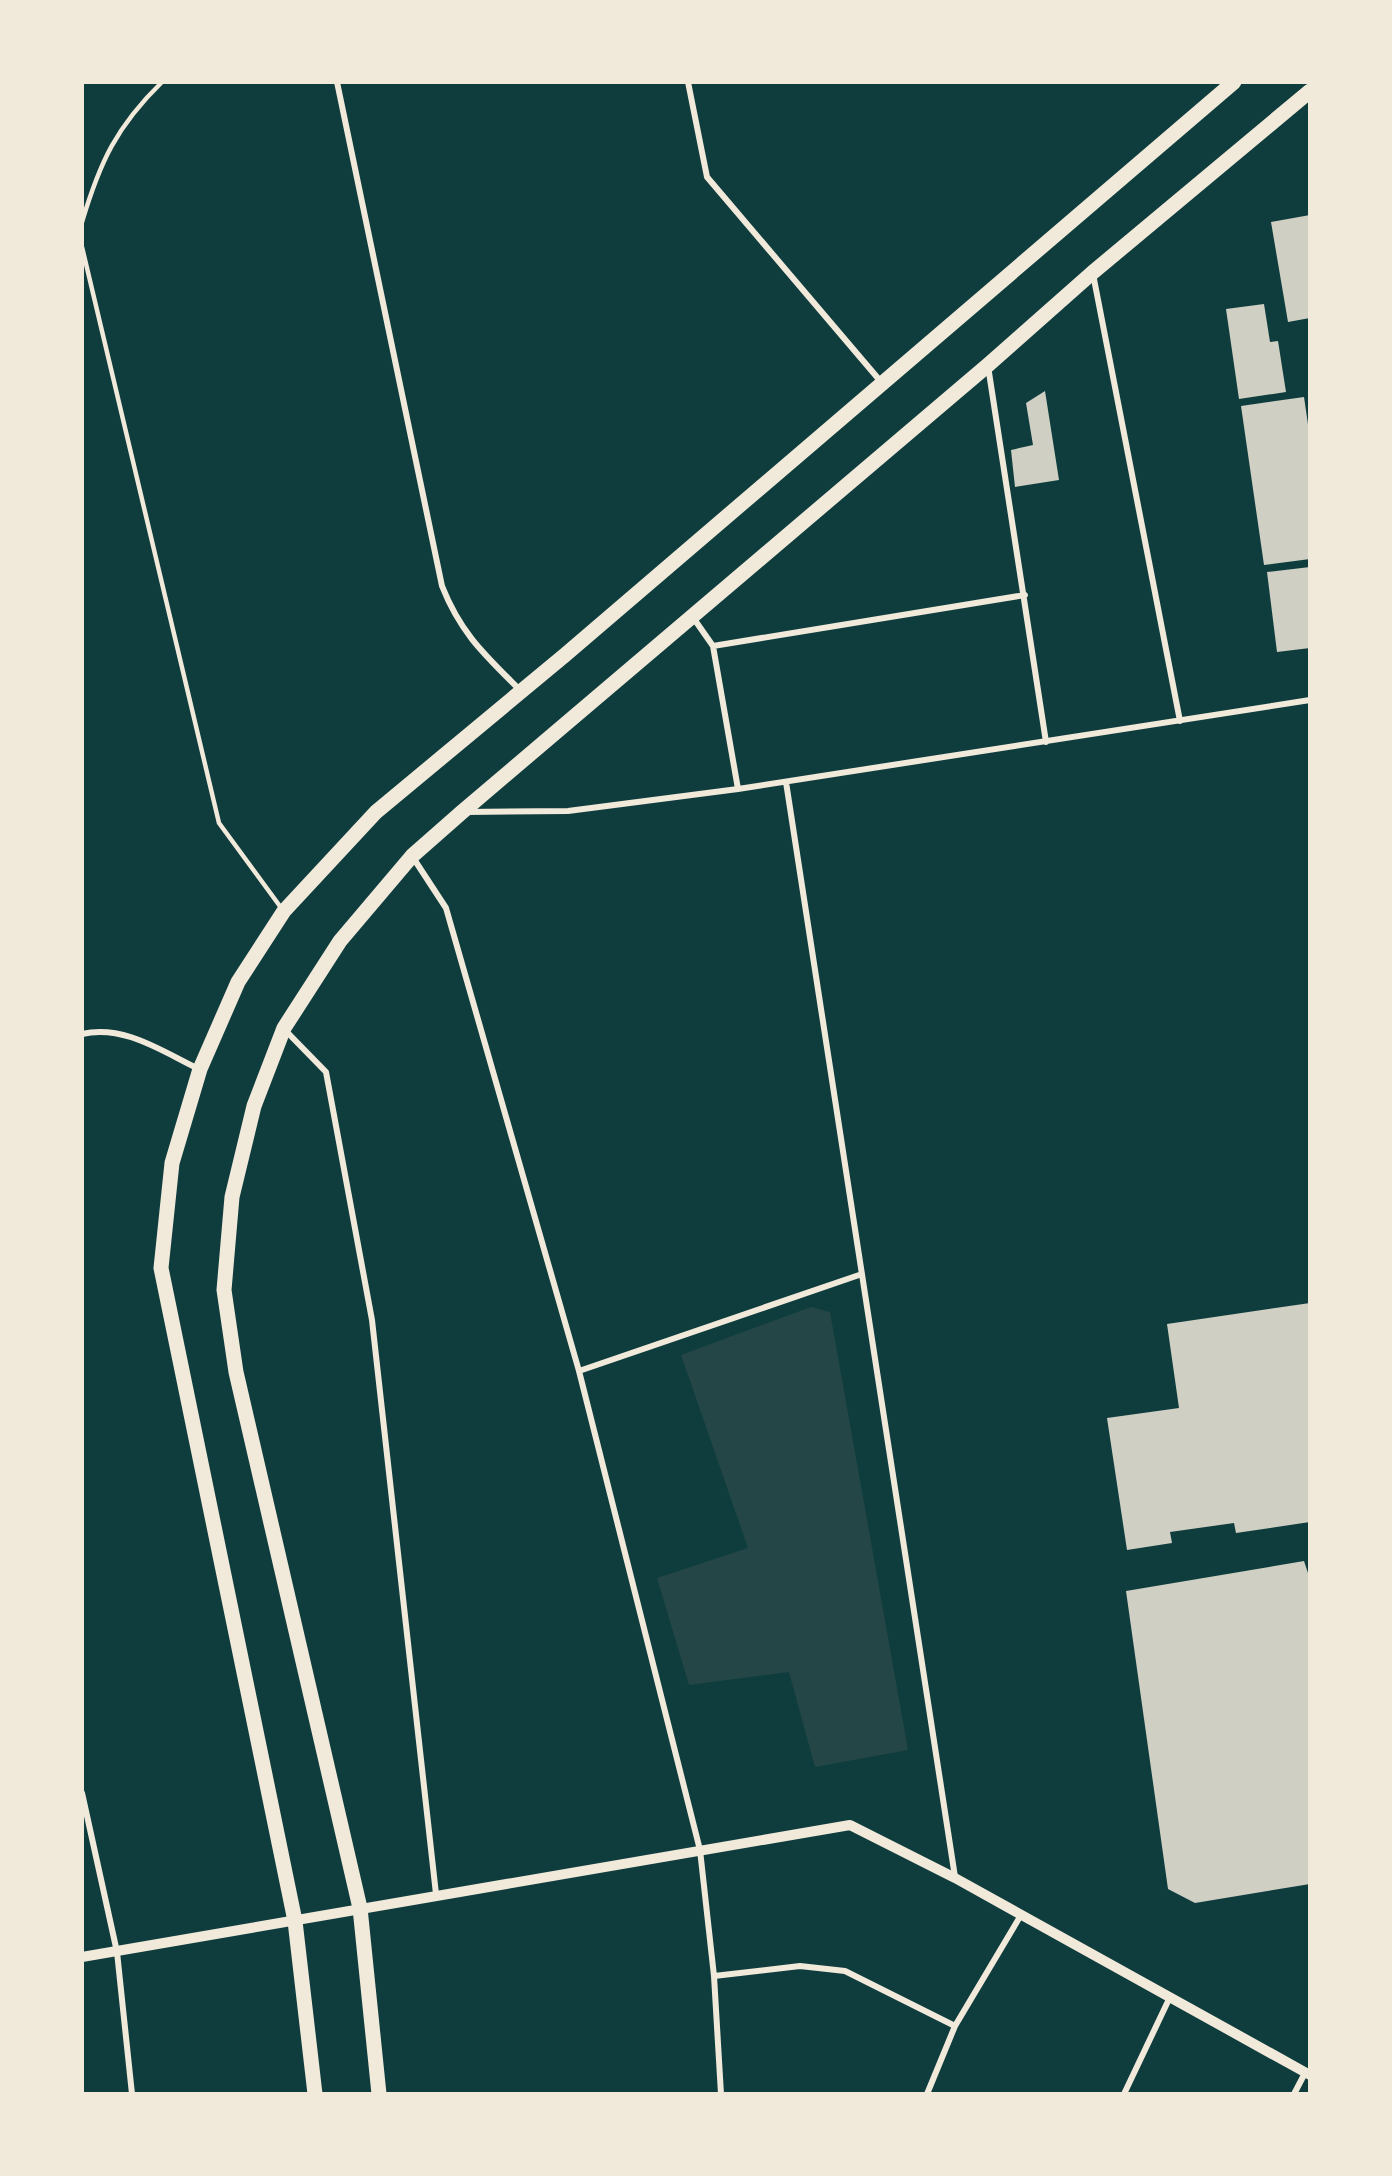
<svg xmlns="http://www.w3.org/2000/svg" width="1392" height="2176" font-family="Signika,sans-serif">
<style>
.green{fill:#244646}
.building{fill:#cfcfc3}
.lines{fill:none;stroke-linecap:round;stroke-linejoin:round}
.service{stroke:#f1e9da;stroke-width:4.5}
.minor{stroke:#f1e9da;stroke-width:6}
.tertiary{stroke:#f1e9da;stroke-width:10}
.primary{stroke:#f1e9da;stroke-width:15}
</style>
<rect width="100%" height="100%" fill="#0f3d3e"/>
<path class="green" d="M 811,1307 L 830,1312 L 908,1750 L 815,1767 L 789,1672 L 689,1685 L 657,1578 L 748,1548 L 681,1355 Z"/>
<path class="building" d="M 1310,215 L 1310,318 L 1288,322 L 1271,222 Z
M 1264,304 L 1270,342 L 1278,341 L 1286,392 L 1239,399 L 1226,309 Z
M 1045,391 L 1059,480 L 1015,487 L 1011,450 L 1033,445 L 1026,403 Z
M 1304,397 L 1310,438 L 1310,559 L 1264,565 L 1241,406 Z
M 1310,567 L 1310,648 L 1277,652 L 1267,572 Z
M 1310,1303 L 1310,1522 L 1236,1533 L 1234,1523 L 1170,1532 L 1172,1543 L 1127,1550 L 1107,1418 L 1179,1408 L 1167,1324 Z
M 1304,1561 L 1310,1579 L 1310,1884 L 1195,1903 L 1168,1889 L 1126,1591 Z"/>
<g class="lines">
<path class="service" d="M 82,222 C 100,162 116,127 162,82
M 82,247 L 219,823 L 282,909"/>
<path class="minor" d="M 337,82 L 442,586 C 461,634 485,655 521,691
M 688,82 L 707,177 L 882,383
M 1093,274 L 1180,721
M 988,366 L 1046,742
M 692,616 L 713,646 L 738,789
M 713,646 L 1025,595
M 786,782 L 955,1877
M 466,812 L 568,811 L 738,789 L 1310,700
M 412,856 L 446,908 L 579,1371 L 700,1850 L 714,1976 L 721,2094
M 284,1029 L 326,1072 L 372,1320 L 436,1894
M 82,1034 C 124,1024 163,1052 199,1069
M 579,1371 L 862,1274
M 82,1793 L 117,1952 L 132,2094
M 714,1976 L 800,1966 L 845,1971 L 955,2026
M 927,2094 L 955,2026 L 1021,1915
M 1124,2094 L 1170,1997
M 1294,2094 L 1305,2073"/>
<path class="tertiary" d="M 82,1957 L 850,1825 L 955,1878 L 1310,2075"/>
<path class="primary" d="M 315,2094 L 295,1921 L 161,1268 L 172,1163 L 200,1069 L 238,982 L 284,911 L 376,812 L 565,655 L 1234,82
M 379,2094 L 360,1908 L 236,1372 L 224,1290 L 232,1197 L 254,1106 L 284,1028 L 340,941 L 412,856 L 462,812 L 988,365 L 1092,273 L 1310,91"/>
</g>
<rect width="1392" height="2176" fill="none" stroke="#f1e9da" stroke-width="168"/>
</svg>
